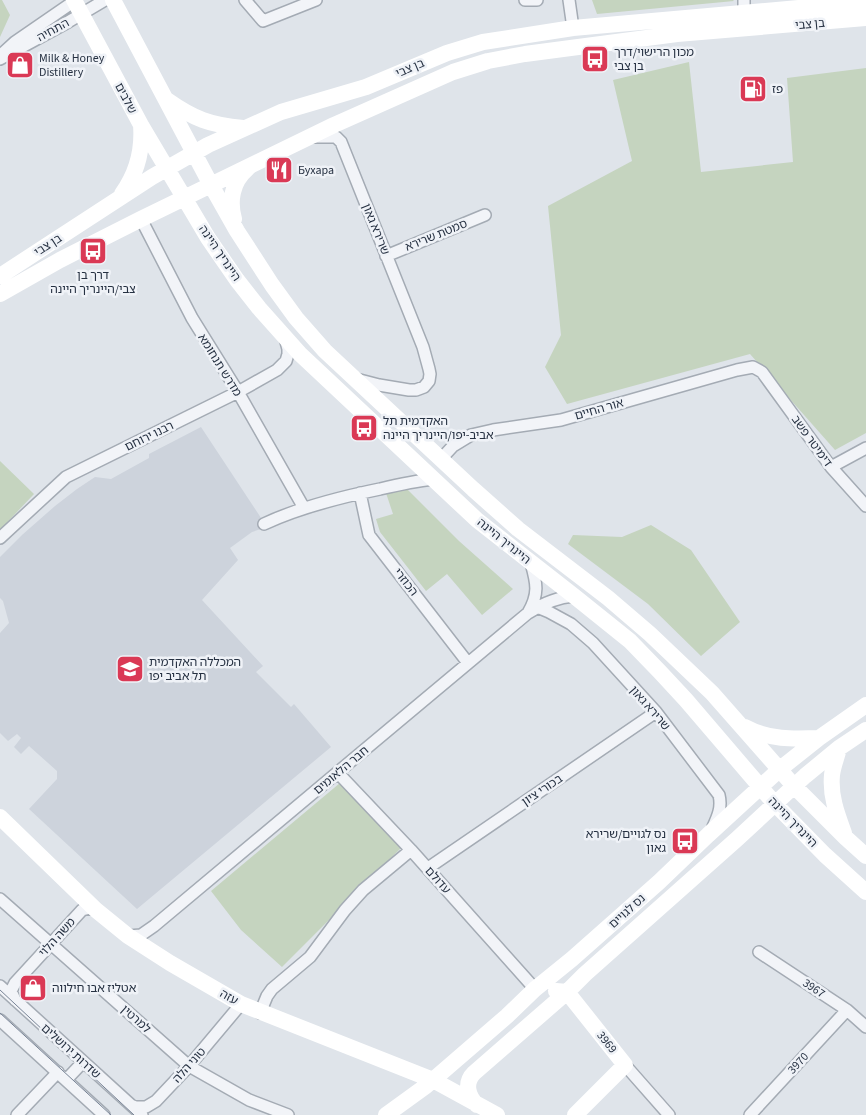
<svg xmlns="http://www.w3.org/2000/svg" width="866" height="1115" font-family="'Source Sans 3','Noto Sans Hebrew',sans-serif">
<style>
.built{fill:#cdd3dc}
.green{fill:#c5d4bf}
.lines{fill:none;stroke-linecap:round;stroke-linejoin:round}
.street-casing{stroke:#a4abb4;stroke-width:14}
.street{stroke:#f2f4f8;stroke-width:11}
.secondary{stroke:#fff;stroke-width:16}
.tram{stroke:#778395;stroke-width:1}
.labels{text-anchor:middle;stroke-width:5;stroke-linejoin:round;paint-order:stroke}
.street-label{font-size:12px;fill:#263142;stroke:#eff2f7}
.poi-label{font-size:12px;fill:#263142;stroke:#eff2f7;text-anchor:start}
</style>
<rect width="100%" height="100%" fill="#dfe4ea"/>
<path class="built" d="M 201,427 L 267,527 L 252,532 L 230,548 L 238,560 L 202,600 L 263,666 L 256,672 L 291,707 L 294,704 L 331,747 L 137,909 L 29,809 L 57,779 L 57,771 L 29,746 L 21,754 L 14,747 L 21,738 L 17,734 L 8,741 L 0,733 L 0,633 L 9,623 L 3,601 L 0,598 L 0,557 L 22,535 L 55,506 L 77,489 L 95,477 L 111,479 L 149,458 L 149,454 Z"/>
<path class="green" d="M 0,0 L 2,0 L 10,15 L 0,37 Z
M 592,0 L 733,0 L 734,1 L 597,14 Z
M 689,62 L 701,172 L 793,162 L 787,78 L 866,68 L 866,433 L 835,450 L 750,354 L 567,404 L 545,367 L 561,335 L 548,206 L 632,161 L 613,80 Z
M 0,461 L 34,494 L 0,530 Z
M 407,489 L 459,541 L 513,589 L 482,615 L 447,574 L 426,591 L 380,532 L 376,519 L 393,514 L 386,493 Z
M 651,525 L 691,550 L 740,622 L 701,656 L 648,604 L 568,544 L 573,535 L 622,537 Z
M 340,783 L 401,848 L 282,967 L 241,930 L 211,891 Z"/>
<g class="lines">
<g class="street-casing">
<path id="street" d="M 245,0 L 263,21 L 316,0
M 525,0 L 537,0
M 569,0 L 573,28
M 744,0 L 744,13
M 3,53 L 15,42 L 76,0
M 0,59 L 68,22 L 105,0
M 312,137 L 336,137 L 341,142 L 423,347 L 429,369 L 430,374 L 429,381 L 424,387 L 416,390 L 409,390 L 379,385 L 356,379
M 141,219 L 192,318 L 238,392 L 304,508
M 386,256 L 485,215
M 441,459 L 453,446 L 471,435 L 493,430 L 561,420 L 737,370 L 753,367 L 762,372 L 831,467 L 866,506
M 831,467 L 866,448
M 360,493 L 369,535 L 468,663
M 264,524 C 300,507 341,497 380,489 C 397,485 415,481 433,479
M 0,538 L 66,477 L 238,392 L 277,370 L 286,361 L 288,354 L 288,349 L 285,338
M 537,607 L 549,612 L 571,624 L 593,643 L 656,712 L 719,795 C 722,807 718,816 713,827
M 528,613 C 539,594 537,584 531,563
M 338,773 L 411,850 L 535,989
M 428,868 L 656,712
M 0,899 L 189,1066 L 249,1100 L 288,1115
M 128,936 L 141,935 L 154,926 L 528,613 C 542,604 557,597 574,596
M 759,952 L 847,1010 L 866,1027
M 0,986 L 142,1115
M 15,1000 L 11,991 L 15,983 L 82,910 L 90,908 L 96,910
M 260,1013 L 267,996 L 272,989 L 310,957 L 345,910 L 363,890 L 411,850
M 0,1020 L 104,1115
M 625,1065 L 669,1115
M 66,1080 L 83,1062
M 131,1105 L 136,1107 L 146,1107 L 156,1101 L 189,1066 L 241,1004
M 17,1115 L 58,1072
M 750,1115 L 847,1010"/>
</g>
<use href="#street" class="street"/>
<path class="secondary" d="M 74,0 L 141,125 L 208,238 L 237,280 L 259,308 L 300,354 L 477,520 L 574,596 L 630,641 L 660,672 L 686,700 L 775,804 L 825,855 L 866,892
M 113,0 L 211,185 L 237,231 L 272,285 L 296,318 L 325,351 L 473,489 L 518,529 L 608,598 L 650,634 L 712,693 L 794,786 L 846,838 L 866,856
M 167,100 C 194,119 210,125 243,128
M 122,194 C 137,173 143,150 141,125
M 234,219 C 229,201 232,182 247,169
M 0,276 L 152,177 L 208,145 L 281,112 L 366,87 L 447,53 L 483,42 L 573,28 L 866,2
M 0,294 L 60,260 L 141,219 L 334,125 L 453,72 L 488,61 L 525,54 L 677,34 L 866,18
M 745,727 C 769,740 793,739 819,738
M 839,748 C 837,757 833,766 832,775 C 830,796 837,814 844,833
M 0,817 L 96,910 L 128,936 L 170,963 L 241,1004 L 433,1080 L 497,1115
M 556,991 L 567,992 L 625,1065 L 575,1115
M 477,1105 C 468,1096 464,1083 474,1073 L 567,992 L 585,974 L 737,839 L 805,776 L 839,748 L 866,730
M 386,1115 L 426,1086 L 507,1016 L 535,989 L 572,959 L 659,882 L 708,835 L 780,769 L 819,738 L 866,705"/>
<path class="tram" d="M 0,990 L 134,1115
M 0,1013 L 111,1115"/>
</g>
<defs>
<g id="bus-square" transform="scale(1.4375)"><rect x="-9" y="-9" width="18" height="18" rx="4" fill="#da3955" stroke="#eff2f7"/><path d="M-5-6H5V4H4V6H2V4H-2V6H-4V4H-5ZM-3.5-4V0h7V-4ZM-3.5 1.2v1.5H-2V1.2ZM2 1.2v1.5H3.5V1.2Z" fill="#fff"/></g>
<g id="shop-square" transform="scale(1.4375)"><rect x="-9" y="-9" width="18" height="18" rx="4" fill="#da3955" stroke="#eff2f7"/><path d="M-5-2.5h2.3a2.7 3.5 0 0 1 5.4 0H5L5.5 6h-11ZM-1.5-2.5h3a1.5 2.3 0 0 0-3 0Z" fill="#fff"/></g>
<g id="fuel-square" transform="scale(1.4375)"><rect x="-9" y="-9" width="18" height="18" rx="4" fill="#da3955" stroke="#eff2f7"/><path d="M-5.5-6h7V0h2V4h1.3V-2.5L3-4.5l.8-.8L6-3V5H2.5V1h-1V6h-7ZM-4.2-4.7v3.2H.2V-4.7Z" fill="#fff"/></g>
<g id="restaurant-square" transform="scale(1.4375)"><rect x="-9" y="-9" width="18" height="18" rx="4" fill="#da3955" stroke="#eff2f7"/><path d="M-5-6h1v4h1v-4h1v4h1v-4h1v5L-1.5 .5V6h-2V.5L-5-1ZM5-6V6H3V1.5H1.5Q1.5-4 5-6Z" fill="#fff"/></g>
<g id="university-square" transform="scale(1.4375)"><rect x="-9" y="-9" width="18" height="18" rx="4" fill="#da3955" stroke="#eff2f7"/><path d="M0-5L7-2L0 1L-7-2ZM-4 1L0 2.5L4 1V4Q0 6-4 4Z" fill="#fff"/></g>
</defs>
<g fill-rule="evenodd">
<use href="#bus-square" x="595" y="59"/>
<use href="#shop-square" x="20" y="65"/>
<use href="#fuel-square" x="753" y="89"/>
<use href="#restaurant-square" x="279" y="170"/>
<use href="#bus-square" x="93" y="251"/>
<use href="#bus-square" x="364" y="428"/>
<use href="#university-square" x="130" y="669"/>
<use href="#bus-square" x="685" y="841"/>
<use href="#shop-square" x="33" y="988"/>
</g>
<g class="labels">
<g class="street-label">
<text transform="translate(810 24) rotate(-5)" y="4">בן צבי</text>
<text transform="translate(53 30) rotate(-29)" y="4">התחיה</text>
<text transform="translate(410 68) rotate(-23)" y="4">בן צבי</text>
<text transform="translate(126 98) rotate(62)" y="4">שלבים</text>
<text transform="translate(376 229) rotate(68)" y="4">שרירא גאון</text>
<text transform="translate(436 235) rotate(-22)" y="4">סמטת שרירא</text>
<text transform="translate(48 245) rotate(-33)" y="4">בן צבי</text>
<text transform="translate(220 253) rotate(56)" y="4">היינריך היינה</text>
<text transform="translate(220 365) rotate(58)" y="4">מדרש תנחומא</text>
<text transform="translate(599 409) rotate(-16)" y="4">אור החיים</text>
<text transform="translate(149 436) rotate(-26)" y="4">רבנו ירוחם</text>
<text transform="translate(812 441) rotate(54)" y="4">דימיטר פשב</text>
<text transform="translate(504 541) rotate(39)" y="4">היינריך היינה</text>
<text transform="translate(406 582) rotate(52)" y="4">הכוזרי</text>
<text transform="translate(650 708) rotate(49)" y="4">שרירא גאון</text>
<text transform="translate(341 770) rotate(-40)" y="4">חבר הלאומים</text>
<text transform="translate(542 790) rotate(-34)" y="4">בכורי ציון</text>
<text transform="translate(793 822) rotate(46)" y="4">היינריך היינה</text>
<text transform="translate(438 880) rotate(48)" y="4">עדולם</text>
<text transform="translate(627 911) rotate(-42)" y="4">נס לגויים</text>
<text transform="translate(57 937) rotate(-48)" y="4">משה הלוי</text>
<text transform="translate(814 988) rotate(34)" y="4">3967</text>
<text transform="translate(229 997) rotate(30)" y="4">עזה</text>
<text transform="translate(136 1019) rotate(42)" y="4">למרטין</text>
<text transform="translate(607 1042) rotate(51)" y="4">3969</text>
<text transform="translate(71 1051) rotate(42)" y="4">שדרות ירושלים</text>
<text transform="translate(798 1063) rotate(-47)" y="4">3970</text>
<text transform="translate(189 1065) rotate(-48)" y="4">טוני הלה</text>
</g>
<g class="poi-label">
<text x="614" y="56">מכון הרישוי/דרך<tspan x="614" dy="14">בן צבי</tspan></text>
<text x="39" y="62">Milk &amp; Honey<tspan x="39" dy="14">Distillery</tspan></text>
<text x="772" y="93">פז</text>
<text x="298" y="174">Бухара</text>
<text x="93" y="279" text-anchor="middle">דרך בן<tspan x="93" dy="14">צבי/היינריך היינה</tspan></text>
<text x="383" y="425">האקדמית תל<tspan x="383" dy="14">אביב-יפו/היינריך היינה</tspan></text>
<text x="149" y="666">המכללה האקדמית<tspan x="149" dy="14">תל אביב יפו</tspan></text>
<text x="666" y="838" text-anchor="end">נס לגויים/שרירא<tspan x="666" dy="14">גאון</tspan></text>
<text x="52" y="992">אטליז אבו חילווה</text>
</g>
</g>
</svg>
